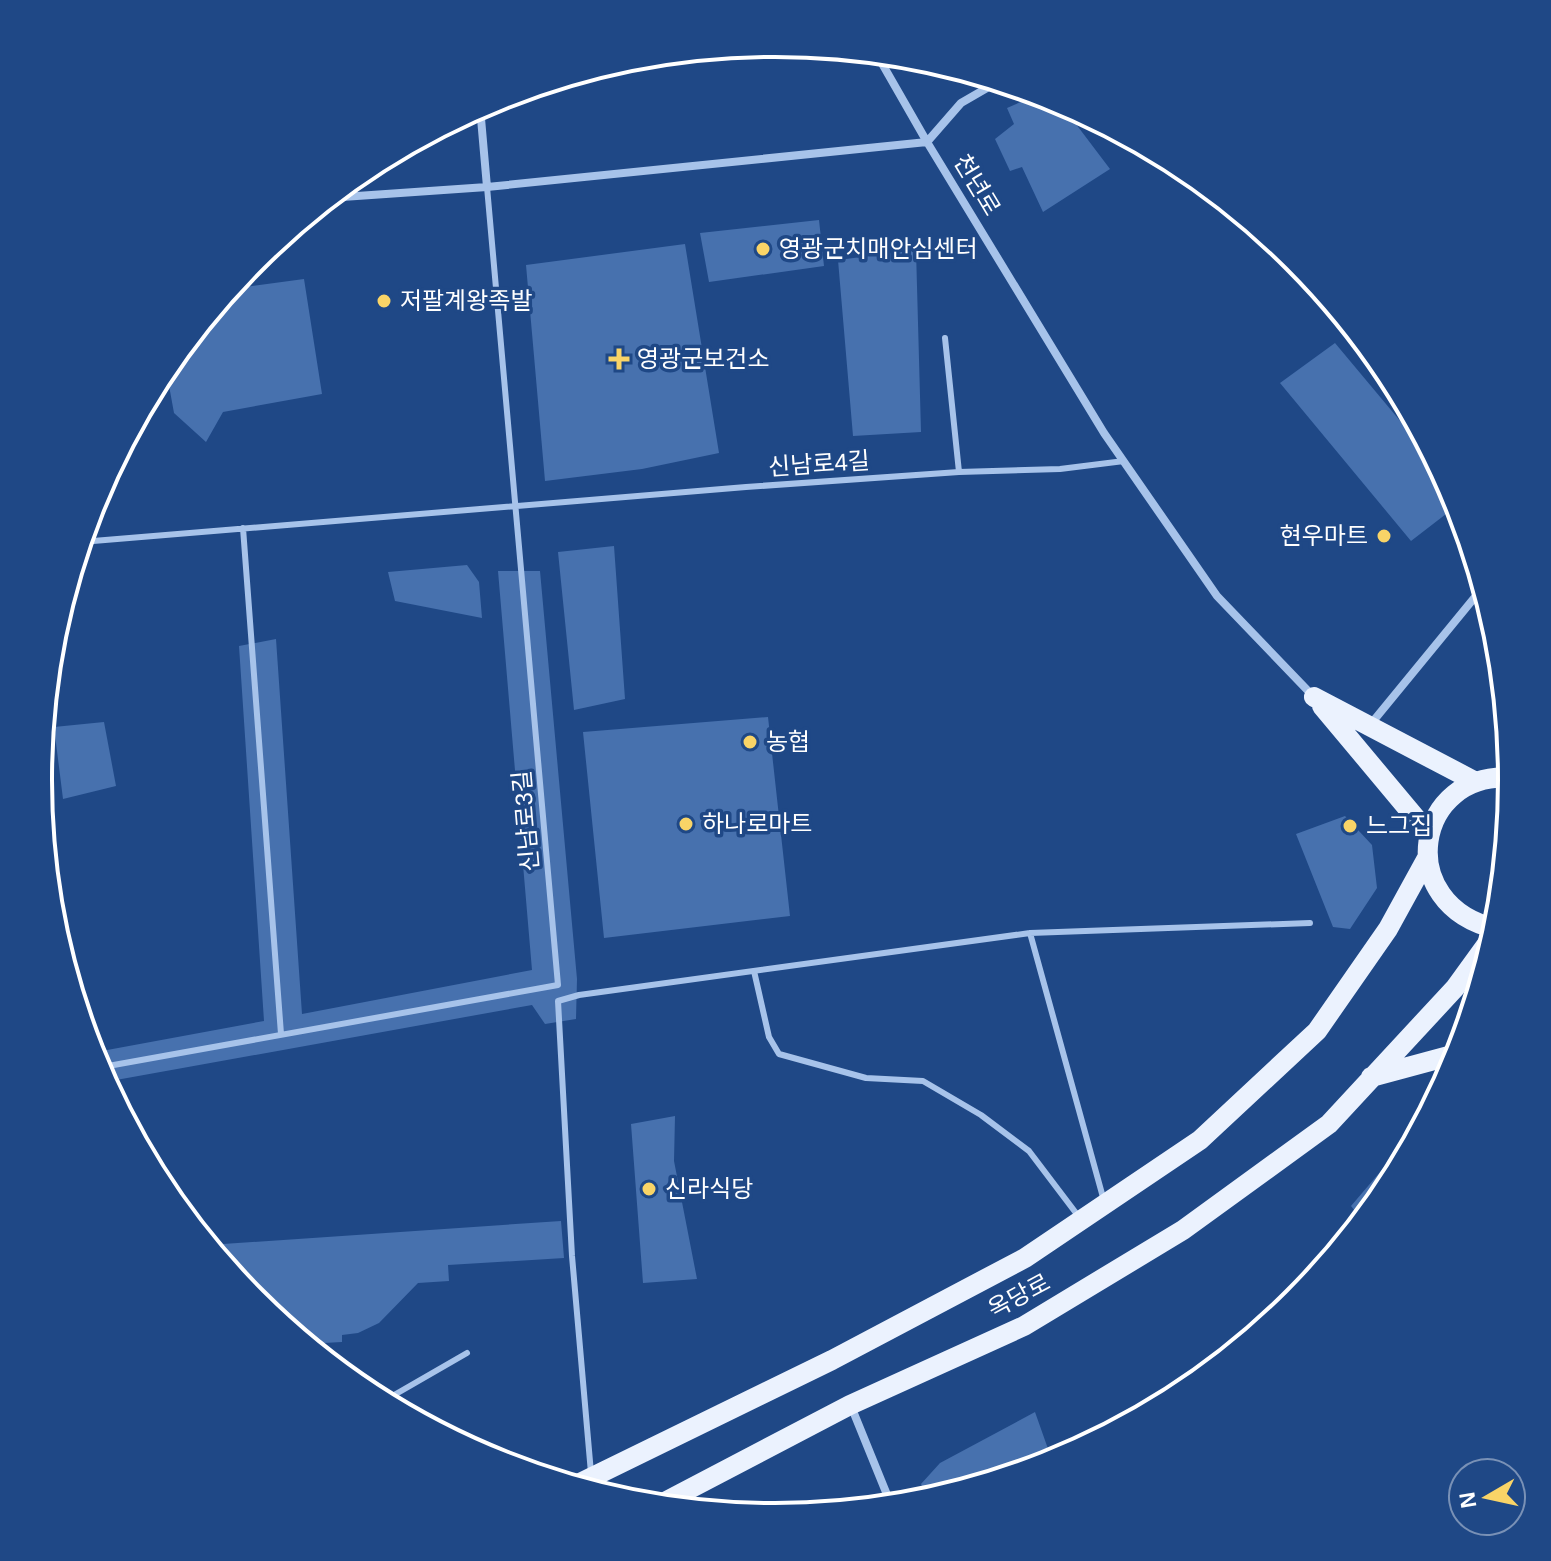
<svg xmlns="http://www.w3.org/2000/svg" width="1551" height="1561" font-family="Helvetica,'Noto Sans KR',sans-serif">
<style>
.building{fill:#4771ae}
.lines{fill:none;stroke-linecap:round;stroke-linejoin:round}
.lane{stroke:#a7c3ea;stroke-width:6}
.street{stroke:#a7c3ea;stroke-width:8}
.primary{stroke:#ebf2fe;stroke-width:20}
.poi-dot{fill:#f9d467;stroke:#1f4886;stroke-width:3}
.labels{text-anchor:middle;stroke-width:7;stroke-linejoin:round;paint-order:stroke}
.street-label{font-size:24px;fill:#fff;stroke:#1f4886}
.poi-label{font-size:24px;fill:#fff;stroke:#1f4886;text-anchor:start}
.rim{fill:none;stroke:#fff;stroke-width:4}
</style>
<rect width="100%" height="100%" fill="#1f4886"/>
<path class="building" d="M 1039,94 L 1057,99 L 1110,169 L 1043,212 L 1022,167 L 1010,171 L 995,139 L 1014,124 L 1007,108 Z
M 819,220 L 824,266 L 709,282 L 700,233 Z
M 685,244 L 719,453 L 642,469 L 545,481 L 526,265 Z
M 916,250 L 921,432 L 853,436 L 838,260 Z
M 304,279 L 322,394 L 223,412 L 206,442 L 174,413 L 168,380 L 159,376 L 163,370 L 229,289 Z
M 1335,343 L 1442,471 L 1457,499 L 1459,504 L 1411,541 L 1280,383 Z
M 1370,348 L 1389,371 L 1408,407 L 1403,410 L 1362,355 Z
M 614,546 L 625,699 L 574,710 L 558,552 Z
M 467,565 L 479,582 L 482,618 L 395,601 L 388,572 Z
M 498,571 L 540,571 L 577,979 L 576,1019 L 545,1024 L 532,1005 L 105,1082 L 91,1053 L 264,1021 L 239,646 L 276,639 L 302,1014 L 532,970 Z
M 768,717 L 790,916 L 604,938 L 583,732 Z
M 104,722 L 116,786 L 63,799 L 54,727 Z
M 1345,816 L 1372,845 L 1377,888 L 1350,929 L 1333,927 L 1296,834 Z
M 675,1116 L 674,1161 L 697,1279 L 643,1283 L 631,1124 Z
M 1427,1117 L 1388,1191 L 1363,1221 L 1351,1206 Z
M 561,1221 L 564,1258 L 448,1265 L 449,1281 L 418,1283 L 379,1323 L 358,1333 L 342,1335 L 342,1342 L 305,1344 L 254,1302 L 224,1266 L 223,1244 Z
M 1035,1412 L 1053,1463 L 929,1501 L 921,1484 L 940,1463 Z
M 837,1502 L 866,1509 L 805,1515 L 805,1514 Z"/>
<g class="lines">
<path class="lane" d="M 945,338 L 959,472
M 243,528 L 281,1034
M 81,542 L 746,487 L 959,472 L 1060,469 L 1124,461
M 1030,933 L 1104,1201
M 754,971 L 769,1037 L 779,1054 L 866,1078 L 923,1081 L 981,1115 L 1029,1151 L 1079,1217
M 97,1068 L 558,985 L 487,187
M 382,1402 L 467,1353
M 591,1473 L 572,1256 L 558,1001 L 579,995 L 1030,933 L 1310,923"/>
<path class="street" d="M 876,53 L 927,142 L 961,103 L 999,81
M 480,107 L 487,187
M 328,198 L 487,187 L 927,142 L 1104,433 L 1217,596 L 1313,696
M 1370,725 L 1484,586
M 851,1406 L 892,1507"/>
<path class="primary" d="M 1314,697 L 1476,782
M 1322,706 L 1429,834
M 1497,929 C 1391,905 1415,769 1513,778
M 1371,1077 L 1460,1053
M 574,1486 L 832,1360 L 1025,1258 L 1200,1140 L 1317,1031 L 1388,929 L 1427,858
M 657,1506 L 850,1405 L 1024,1326 L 1183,1230 L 1329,1124 L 1455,988 L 1497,930"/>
</g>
<g class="poi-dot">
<circle cx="763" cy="249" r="8"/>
<circle cx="384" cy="301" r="8"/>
<path d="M615 347h8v8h8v8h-8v8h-8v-8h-8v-8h8z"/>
<circle cx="1384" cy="536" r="8"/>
<circle cx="750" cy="742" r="8"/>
<circle cx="686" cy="824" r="8"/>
<circle cx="1350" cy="826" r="8"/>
<circle cx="649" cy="1189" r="8"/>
</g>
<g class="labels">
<g class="street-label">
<text transform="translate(977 185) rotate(59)" y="8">천년로</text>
<text transform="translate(819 464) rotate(-4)" y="8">신남로4길</text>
<text transform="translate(526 821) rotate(-95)" y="8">신남로3길</text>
<text transform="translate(1019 1296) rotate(-28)" y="8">옥당로</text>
</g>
<g class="poi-label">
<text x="779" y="257">영광군치매안심센터</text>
<text x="400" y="309">저팔계왕족발</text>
<text x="637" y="367">영광군보건소</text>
<text x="1368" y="544" text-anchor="end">현우마트</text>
<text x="766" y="750">농협</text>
<text x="702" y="832">하나로마트</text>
<text x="1366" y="834">느그집</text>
<text x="665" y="1197">신라식당</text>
</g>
</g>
<path d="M0 0H1551V1561H0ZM52 780a723 723 0 1 1 1446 0a723 723 0 1 1-1446 0Z" fill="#1f4886" fill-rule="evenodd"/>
<path class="rim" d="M52 780a723 723 0 1 1 1446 0a723 723 0 1 1-1446 0Z"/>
<g transform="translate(1487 1497) rotate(261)"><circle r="38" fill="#1f4886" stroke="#7991b6" stroke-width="2"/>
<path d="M0-6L14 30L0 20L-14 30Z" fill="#f9d467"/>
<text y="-12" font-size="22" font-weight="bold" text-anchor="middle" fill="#ffffff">N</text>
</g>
</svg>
